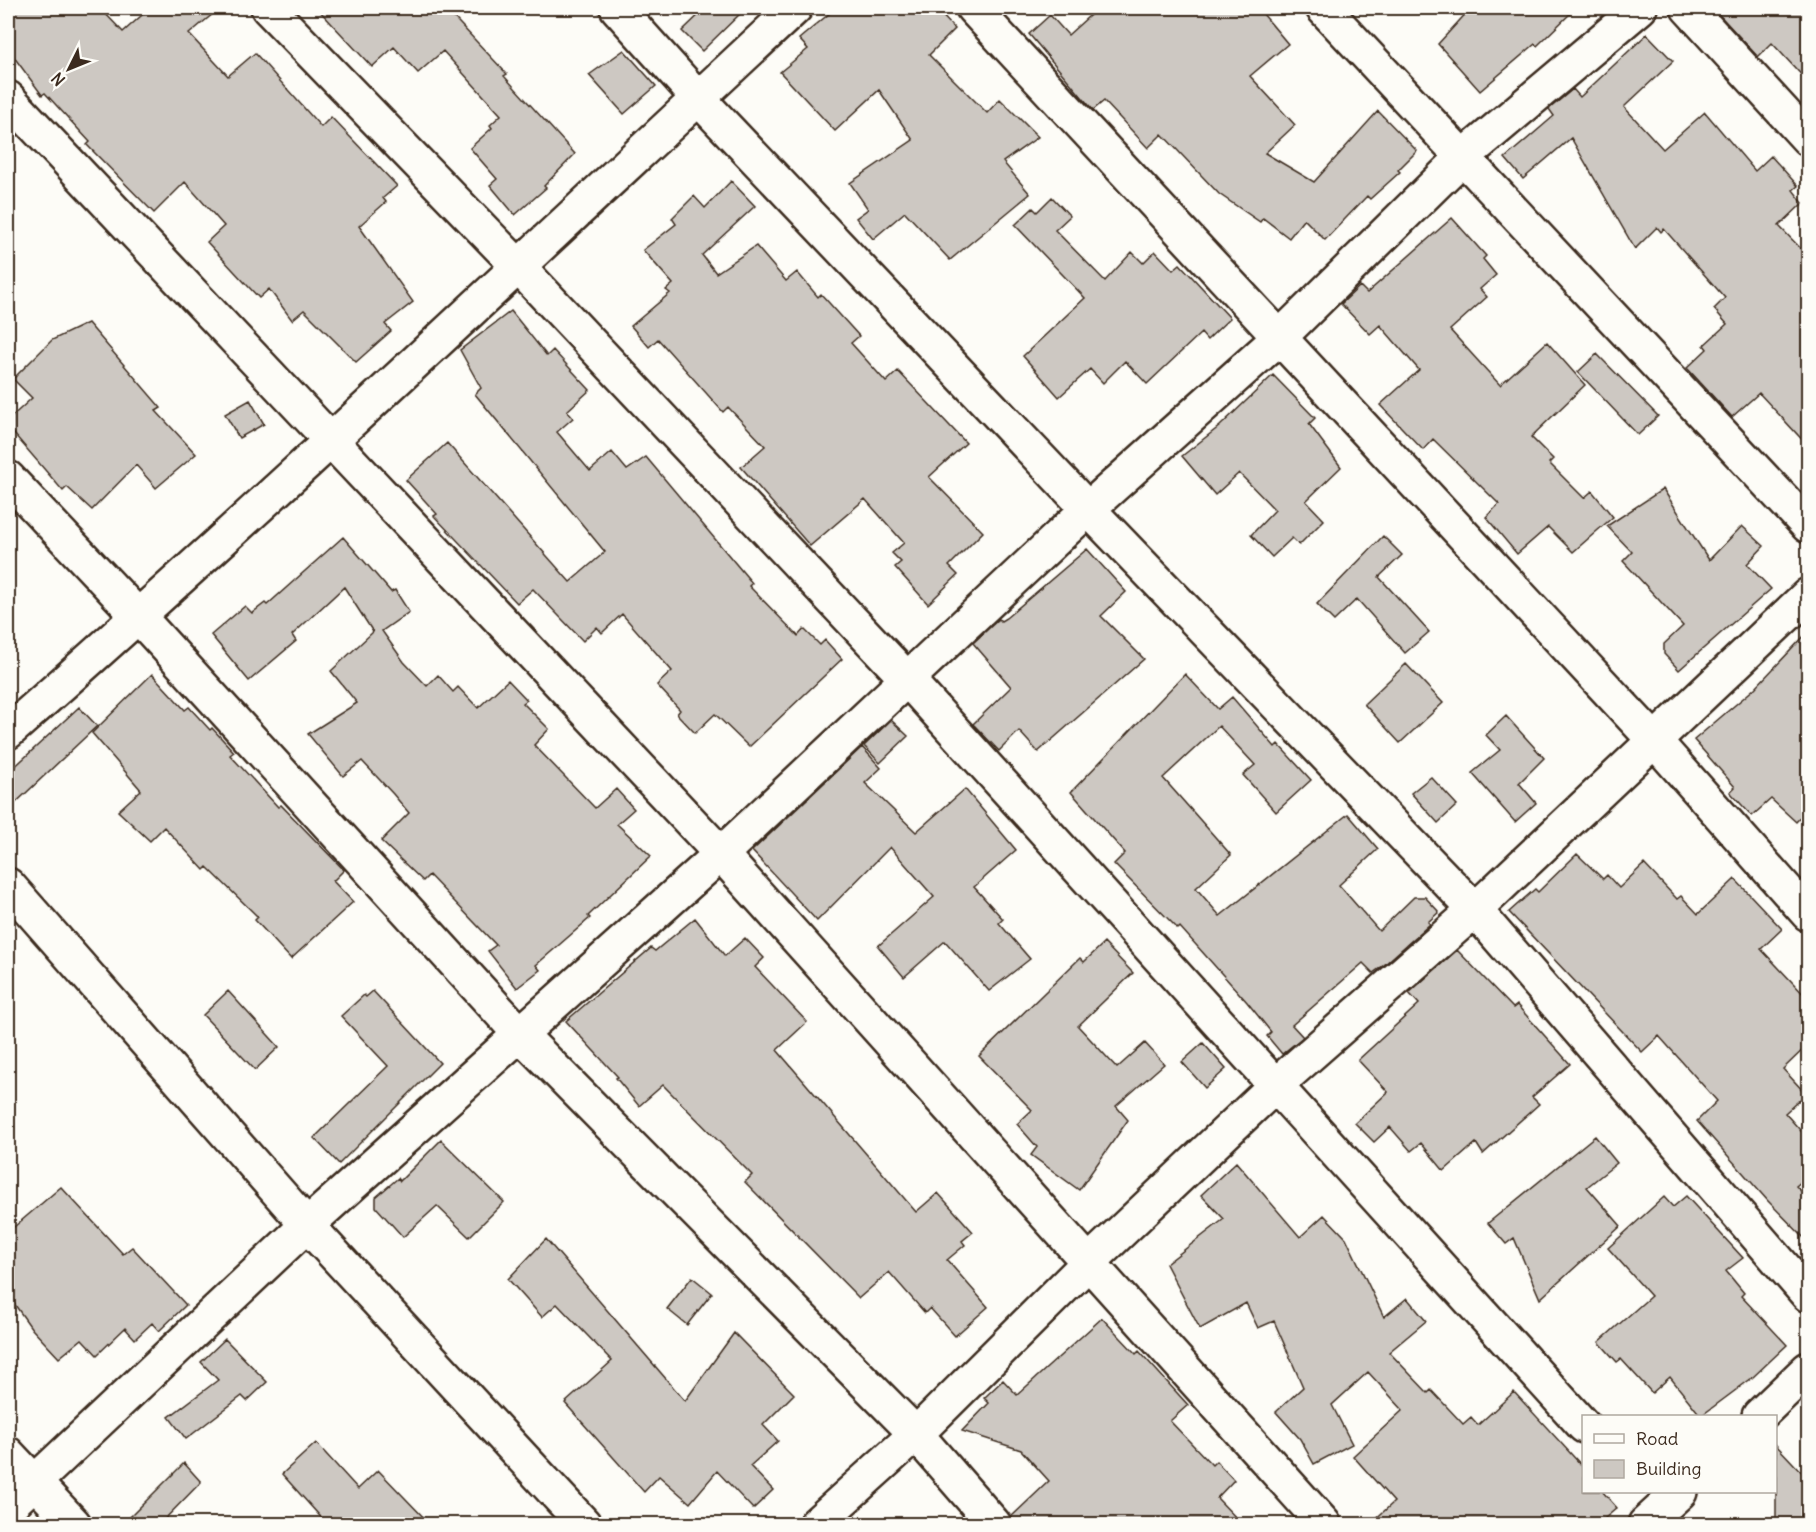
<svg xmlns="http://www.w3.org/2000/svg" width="1816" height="1532" font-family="Delius,sans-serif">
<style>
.building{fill:#cdc8c2;stroke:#3b2a1e;stroke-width:1.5}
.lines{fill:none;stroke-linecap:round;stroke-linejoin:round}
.minor-casing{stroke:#3b2a1e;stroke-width:38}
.minor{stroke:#fdfcf7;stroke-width:33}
</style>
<rect width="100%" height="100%" fill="#fdfcf7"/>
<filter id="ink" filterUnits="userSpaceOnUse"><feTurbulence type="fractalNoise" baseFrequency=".0167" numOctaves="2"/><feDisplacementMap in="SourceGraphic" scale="12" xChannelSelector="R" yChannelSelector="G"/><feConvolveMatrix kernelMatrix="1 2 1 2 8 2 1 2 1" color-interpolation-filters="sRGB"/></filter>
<g filter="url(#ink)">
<path class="building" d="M 8,8 L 100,8 L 123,32 L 150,8 L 220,8 L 189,34 L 228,76 L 255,53 L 321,127 L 331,117 L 397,186 L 383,198 L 386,202 L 359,226 L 413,302 L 385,324 L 391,331 L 356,362 L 304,310 L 292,320 L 269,289 L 259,298 L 207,242 L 224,226 L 185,182 L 154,213 L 87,145 L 90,142 L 45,93 L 42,95 L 8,49 Z
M 317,8 L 445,8 L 507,74 L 504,76 L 575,154 L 544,186 L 546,188 L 515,215 L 490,185 L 497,179 L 470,148 L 492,128 L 490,125 L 501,115 L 443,51 L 418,73 L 394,47 L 372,67 Z
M 706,8 L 746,8 L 702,51 L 682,31 Z
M 836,8 L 935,8 L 955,29 L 929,55 L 987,113 L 1000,99 L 1038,137 L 1003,162 L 1030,194 L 950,260 L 905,212 L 873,239 L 856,218 L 868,209 L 850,183 L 913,140 L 879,90 L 835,131 L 780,72 L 808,49 L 799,39 Z
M 1098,8 L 1258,8 L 1288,44 L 1250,76 L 1295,125 L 1265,153 L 1314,182 L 1378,111 L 1417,151 L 1398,170 L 1400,172 L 1370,199 L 1367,196 L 1325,240 L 1304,219 L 1289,238 L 1263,218 L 1260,222 L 1219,194 L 1162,134 L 1148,148 L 1104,101 L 1093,110 L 1029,34 L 1050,15 L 1068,35 Z
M 1471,8 L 1576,8 L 1537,46 L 1535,44 L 1480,91 L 1438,44 Z
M 1713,8 L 1809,8 L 1809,83 L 1772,43 L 1758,57 Z
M 1647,34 L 1673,61 L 1624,107 L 1663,149 L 1705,112 L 1755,171 L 1771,156 L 1798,186 L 1793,190 L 1803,203 L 1779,226 L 1809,257 L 1809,447 L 1759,393 L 1732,417 L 1687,368 L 1707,349 L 1704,345 L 1727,324 L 1714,309 L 1725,298 L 1664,229 L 1661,232 L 1657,227 L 1635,249 L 1571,138 L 1523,179 L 1505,158 L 1554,116 L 1549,109 L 1573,89 L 1580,97 Z
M 624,50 L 656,86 L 624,114 L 589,75 Z
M 731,181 L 755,206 L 702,255 L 716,273 L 756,246 L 786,281 L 797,272 L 818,297 L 821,294 L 859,336 L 851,343 L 886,382 L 898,371 L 966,443 L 929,477 L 983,532 L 949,566 L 958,575 L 928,604 L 895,567 L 901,562 L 892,553 L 904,543 L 865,499 L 810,546 L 741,467 L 765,446 L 728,407 L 723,412 L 658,339 L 649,347 L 631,326 L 670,293 L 666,290 L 673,284 L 643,250 L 676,224 L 672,218 L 694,196 L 705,208 Z
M 1052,197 L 1070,216 L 1055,230 L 1105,281 L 1132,252 L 1143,263 L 1155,251 L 1173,270 L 1180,264 L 1230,318 L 1207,340 L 1201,333 L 1147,384 L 1125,361 L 1103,383 L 1090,369 L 1059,397 L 1023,356 L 1085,298 L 1015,225 L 1033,208 L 1037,212 Z
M 1452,218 L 1486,256 L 1483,259 L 1496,275 L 1480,289 L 1487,297 L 1450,330 L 1500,385 L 1547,342 L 1585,385 L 1531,437 L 1553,459 L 1549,463 L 1584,498 L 1592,491 L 1613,517 L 1573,552 L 1548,527 L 1517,554 L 1486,517 L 1499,504 L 1433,439 L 1423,450 L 1380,405 L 1419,370 L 1380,325 L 1370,334 L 1341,304 L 1360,286 L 1367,293 Z
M 511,311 L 547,356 L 553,350 L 590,390 L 567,411 L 573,418 L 557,432 L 590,471 L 612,452 L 627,470 L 646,457 L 752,583 L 749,586 L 798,636 L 804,629 L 820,645 L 825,640 L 842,659 L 749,747 L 715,714 L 695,733 L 677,714 L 680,710 L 657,685 L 672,671 L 622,614 L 602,633 L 597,627 L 583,641 L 533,589 L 517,603 L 434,516 L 437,514 L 406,480 L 447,443 L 570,582 L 605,552 L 475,394 L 481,388 L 460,350 Z
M 88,323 L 161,408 L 156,411 L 196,454 L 156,488 L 136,465 L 92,510 L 67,487 L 63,491 L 8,427 L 8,420 L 32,398 L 13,379 L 52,340 Z
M 1597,354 L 1658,416 L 1638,435 L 1578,372 Z
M 1273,375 L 1315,418 L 1309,424 L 1341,467 L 1306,501 L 1324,520 L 1299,545 L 1292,538 L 1272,557 L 1251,535 L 1275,510 L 1239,473 L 1215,495 L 1182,456 L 1220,426 Z
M 250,400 L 264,424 L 239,438 L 225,414 Z
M 1663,489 L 1709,560 L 1742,526 L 1764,546 L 1747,564 L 1771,589 L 1679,670 L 1664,654 L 1664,644 L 1683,626 L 1623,561 L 1632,552 L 1607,526 Z
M 1383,536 L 1402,555 L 1379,577 L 1429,632 L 1405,653 L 1357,599 L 1334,621 L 1317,604 Z
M 343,537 L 391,592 L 395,590 L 409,612 L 382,631 L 404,662 L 427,686 L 438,675 L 453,692 L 458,687 L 478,708 L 508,680 L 527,700 L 523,703 L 549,729 L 534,745 L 595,808 L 616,789 L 634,809 L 617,824 L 651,856 L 588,916 L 590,918 L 536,965 L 540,970 L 517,988 L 488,951 L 496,945 L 429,875 L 423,881 L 381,841 L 409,813 L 393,794 L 362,761 L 343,776 L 308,734 L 357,703 L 331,671 L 373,632 L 344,587 L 292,635 L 296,641 L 249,681 L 211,635 L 245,606 L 252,613 L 265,603 L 267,605 Z
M 1087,549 L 1126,592 L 1101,616 L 1144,659 L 1038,752 L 1019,731 L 999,751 L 973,724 L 1011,687 L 973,643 L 999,619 L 1001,621 L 1006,618 Z
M 1809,631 L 1809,808 L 1796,822 L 1771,799 L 1752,816 L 1730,792 L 1735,787 L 1694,740 L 1755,688 Z
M 1406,664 L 1443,703 L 1400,743 L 1364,704 Z
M 152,674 L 185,710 L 189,707 L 210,730 L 212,728 L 234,752 L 230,755 L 278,807 L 281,805 L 344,870 L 333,881 L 353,902 L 291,959 L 255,920 L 258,917 L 207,867 L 204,870 L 164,827 L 150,841 L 118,811 L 141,790 L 92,733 Z
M 1185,674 L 1218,709 L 1232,697 L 1275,747 L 1278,744 L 1311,780 L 1276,812 L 1243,775 L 1255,765 L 1219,726 L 1163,778 L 1231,855 L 1196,888 L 1220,916 L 1348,814 L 1378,849 L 1339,885 L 1379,931 L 1414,897 L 1425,897 L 1439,912 L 1428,922 L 1430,924 L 1384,965 L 1373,973 L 1363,963 L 1292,1025 L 1303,1037 L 1282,1054 L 1267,1036 L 1271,1032 L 1247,1002 L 1180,927 L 1178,929 L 1114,864 L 1125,853 L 1071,792 Z
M 79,707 L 97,726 L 8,810 L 8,773 Z
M 1506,716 L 1544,758 L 1519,783 L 1536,803 L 1515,822 L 1472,773 L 1500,750 L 1486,735 Z
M 891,720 L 908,736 L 880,763 L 864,746 Z
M 862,747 L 881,768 L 865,783 L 916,832 L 965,789 L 1016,850 L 974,887 L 1003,919 L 999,923 L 1030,959 L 989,991 L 945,941 L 904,977 L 878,946 L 934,897 L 890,847 L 817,921 L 752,851 Z
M 1431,777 L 1457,805 L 1438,823 L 1411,793 Z
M 1577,854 L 1603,879 L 1607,875 L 1619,888 L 1644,864 L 1677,899 L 1681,896 L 1698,914 L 1735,879 L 1782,929 L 1761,949 L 1809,1000 L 1809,1044 L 1783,1069 L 1806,1094 L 1785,1113 L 1809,1140 L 1809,1175 L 1796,1186 L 1809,1199 L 1809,1243 L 1768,1201 L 1697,1121 L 1717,1101 L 1659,1036 L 1642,1052 L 1509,912 L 1535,889 L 1538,892 Z
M 695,918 L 725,956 L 745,938 L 764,958 L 755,967 L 807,1022 L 777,1050 L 916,1212 L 938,1193 L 973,1232 L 962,1241 L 965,1245 L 947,1260 L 988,1307 L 955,1336 L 930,1308 L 925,1313 L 889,1272 L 859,1298 L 745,1182 L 752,1175 L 663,1085 L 639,1106 L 616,1078 L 618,1077 L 566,1021 L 651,948 L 655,951 Z
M 1104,943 L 1133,973 L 1078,1026 L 1117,1068 L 1145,1043 L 1164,1064 L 1116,1106 L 1128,1120 L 1079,1190 L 1031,1155 L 1037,1147 L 1017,1124 L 1032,1110 L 979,1056 L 1080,958 L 1084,962 Z
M 1457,950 L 1513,1008 L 1517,1005 L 1570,1064 L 1532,1097 L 1539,1104 L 1483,1154 L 1476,1143 L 1444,1171 L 1421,1143 L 1411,1151 L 1390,1127 L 1374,1142 L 1355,1123 L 1388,1092 L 1358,1060 L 1419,1004 L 1409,993 Z
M 228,991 L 279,1047 L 255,1070 L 203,1015 Z
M 373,991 L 440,1063 L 339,1164 L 314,1138 L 388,1066 L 341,1016 L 364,995 L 366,997 Z
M 1203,1043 L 1226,1069 L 1205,1088 L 1182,1062 Z
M 1595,1136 L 1617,1163 L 1587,1187 L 1621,1226 L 1540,1299 L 1514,1238 L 1506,1244 L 1488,1223 Z
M 441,1140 L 504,1202 L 469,1237 L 437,1206 L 403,1237 L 376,1207 L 376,1197 L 398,1178 L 400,1181 Z
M 1236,1162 L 1300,1237 L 1324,1215 L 1346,1238 L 1384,1317 L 1407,1298 L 1426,1321 L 1389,1352 L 1428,1393 L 1431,1390 L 1463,1424 L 1471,1417 L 1478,1425 L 1514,1392 L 1584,1468 L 1584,1491 L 1602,1491 L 1617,1508 L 1598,1524 L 1370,1524 L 1394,1502 L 1353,1456 L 1403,1410 L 1368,1372 L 1332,1405 L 1352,1444 L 1314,1464 L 1300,1439 L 1276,1412 L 1303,1387 L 1274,1321 L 1258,1328 L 1246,1303 L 1200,1329 L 1166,1264 L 1224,1219 L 1201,1195 Z
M 61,1187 L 123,1254 L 132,1247 L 186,1305 L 159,1331 L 152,1323 L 135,1339 L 125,1328 L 97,1355 L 82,1339 L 59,1358 L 32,1329 L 8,1295 L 8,1232 Z
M 1686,1196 L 1743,1258 L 1726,1271 L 1744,1293 L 1741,1296 L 1787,1345 L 1752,1378 L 1701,1416 L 1670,1377 L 1652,1393 L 1621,1359 L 1617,1362 L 1599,1342 L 1651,1296 L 1608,1248 L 1664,1197 L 1673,1207 Z
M 546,1239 L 685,1401 L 734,1333 L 794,1394 L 763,1425 L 778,1441 L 750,1466 L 773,1490 L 753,1509 L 717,1471 L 690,1503 L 659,1476 L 644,1492 L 565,1403 L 612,1361 L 557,1304 L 542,1317 L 508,1279 Z
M 692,1277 L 712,1293 L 687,1325 L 667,1309 Z
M 1102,1318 L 1136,1354 L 1139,1351 L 1188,1405 L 1170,1421 L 1212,1465 L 1216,1461 L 1234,1480 L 1217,1498 L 1242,1524 L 1012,1524 L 1011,1517 L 1049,1481 L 1021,1450 L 962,1431 L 989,1403 L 984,1398 L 1003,1380 L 1017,1395 Z
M 225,1339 L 267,1382 L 247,1401 L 242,1396 L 186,1439 L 169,1417 L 218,1380 L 201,1362 Z
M 316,1443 L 358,1489 L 378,1470 L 430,1524 L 327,1524 L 282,1474 Z
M 1776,1445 L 1809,1480 L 1809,1524 L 1776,1524 Z
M 184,1463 L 201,1482 L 160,1524 L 123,1524 Z"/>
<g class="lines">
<g class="minor-casing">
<path id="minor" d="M 268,8 L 517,265 L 907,679 L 1584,1426
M 617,8 L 698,98 L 1088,509 L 1475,910 L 1808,1295
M 973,8 L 1653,739 L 1808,914
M 1323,8 L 1808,526
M 1688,8 L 1808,139
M 8,98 L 721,854 L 1324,1524
M 8,478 L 139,617 L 521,1035 L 916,1434 L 994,1524
M 8,732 C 275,497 534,251 795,8
M 8,885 L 307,1225 L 584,1524
M 1759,1416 L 1808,1369
M 8,1454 L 74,1524
M 8,1507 L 307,1225 L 721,854 L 1088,509 L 1281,336 L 1462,158 L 1640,8
M 816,1524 L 916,1434 L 1088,1263 L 1277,1084 L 1475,910 L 1808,595
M 1645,1524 L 1680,1492"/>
</g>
<use href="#minor" class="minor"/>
</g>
</g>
<rect width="1816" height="1532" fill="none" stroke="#fdfcf7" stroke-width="30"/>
<rect x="15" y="15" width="1786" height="1502" fill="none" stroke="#3b2a1e" stroke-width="2" filter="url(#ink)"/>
<rect x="1582" y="1415" width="195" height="78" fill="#fdfcf7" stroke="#afa8a0" stroke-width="1.5"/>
<rect x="1594" y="1434" width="30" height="9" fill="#fdfcf7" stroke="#afa8a0" stroke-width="1.5"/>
<text x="1636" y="1445" font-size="18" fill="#3b2a1e">Road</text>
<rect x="1594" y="1460" width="30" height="18" fill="#cdc8c2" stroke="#afa8a0" stroke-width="1.5"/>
<text x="1636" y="1475" font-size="18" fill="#3b2a1e">Building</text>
<g transform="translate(69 69) rotate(227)" stroke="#fdfcf7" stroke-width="4.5" paint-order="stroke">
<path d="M0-4.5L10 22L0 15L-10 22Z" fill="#3b2a1e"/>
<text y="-9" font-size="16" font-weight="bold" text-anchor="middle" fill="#3b2a1e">N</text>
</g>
</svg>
